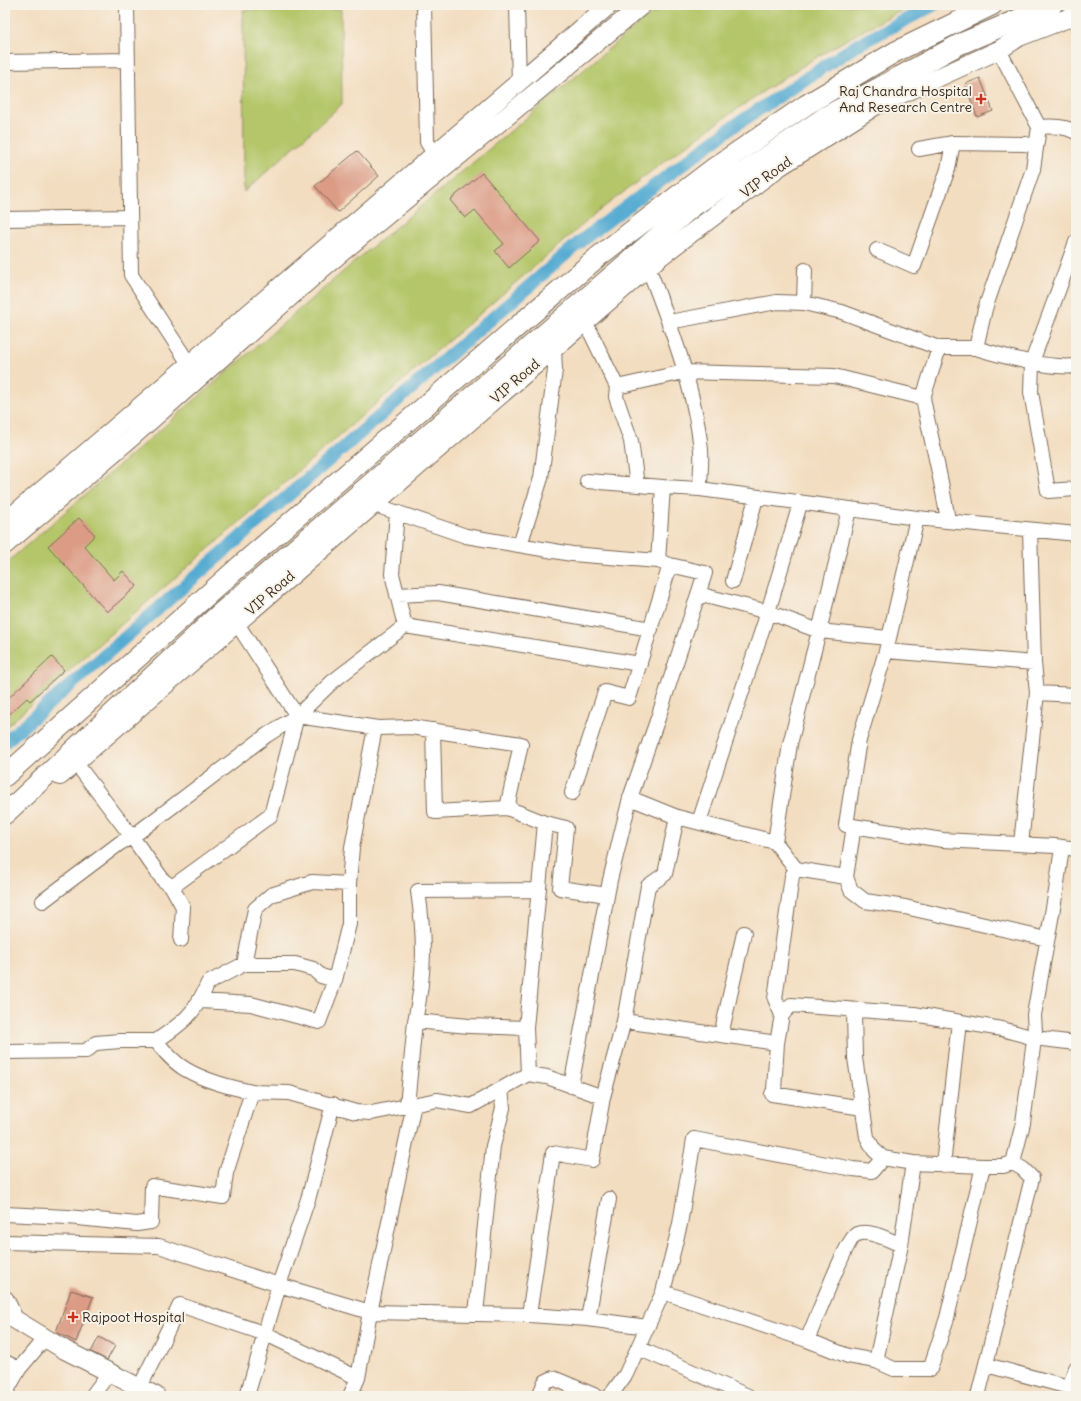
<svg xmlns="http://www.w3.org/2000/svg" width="1081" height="1401" font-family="Delius,sans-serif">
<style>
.green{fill:#b4c669;stroke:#787844}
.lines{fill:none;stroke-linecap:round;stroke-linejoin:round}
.canal{stroke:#55abd2;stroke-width:13}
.building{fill:#db9b85}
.minor-casing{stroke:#7b6957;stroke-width:16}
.tertiary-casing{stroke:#7b6957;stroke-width:20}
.secondary-casing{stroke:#7b6957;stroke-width:22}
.minor{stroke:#fff;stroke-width:14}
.tertiary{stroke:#fff;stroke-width:18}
.secondary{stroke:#fff;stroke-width:20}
.poi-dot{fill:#c8321e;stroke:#f7f3e8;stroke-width:1.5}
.labels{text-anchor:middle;stroke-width:4;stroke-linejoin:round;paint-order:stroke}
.poi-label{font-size:14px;fill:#3b2a1e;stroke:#f7f3e8;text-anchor:end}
.street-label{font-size:14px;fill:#3b2a1e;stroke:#f7f3e8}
</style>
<rect width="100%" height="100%" fill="#f7f3e8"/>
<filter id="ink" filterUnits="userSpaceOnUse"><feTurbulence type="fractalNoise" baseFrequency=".025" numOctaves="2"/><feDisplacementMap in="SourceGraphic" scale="8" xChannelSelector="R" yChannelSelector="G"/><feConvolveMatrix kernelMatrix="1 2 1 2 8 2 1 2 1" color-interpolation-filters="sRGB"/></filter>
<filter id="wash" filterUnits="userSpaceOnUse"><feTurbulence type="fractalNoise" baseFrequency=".012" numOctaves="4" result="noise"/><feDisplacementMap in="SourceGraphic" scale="16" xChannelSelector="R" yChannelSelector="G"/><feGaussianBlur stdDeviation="0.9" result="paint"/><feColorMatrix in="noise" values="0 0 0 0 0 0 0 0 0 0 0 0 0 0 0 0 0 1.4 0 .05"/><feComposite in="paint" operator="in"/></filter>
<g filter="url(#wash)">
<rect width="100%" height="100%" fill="#f3ddc0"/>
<path class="green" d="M 665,5 L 913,5 C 799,59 696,137 596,213 L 108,636 L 5,728 L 5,564 L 353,263 L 642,21 Z
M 341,9 L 342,104 L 244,192 L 243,10 Z"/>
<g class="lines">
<path class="canal" d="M 5,742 L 581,241 L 731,128 L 857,45 L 934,5"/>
</g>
<g id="blocks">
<path class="building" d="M 980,78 L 993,111 L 977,117 L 965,84 Z
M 357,151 L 379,176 L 338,212 L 315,186 Z
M 482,173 L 540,241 L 509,268 L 495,251 L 504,244 L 475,210 L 465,218 L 450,200 Z
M 79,518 L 95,535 L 84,546 L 114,580 L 123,571 L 137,586 L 107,612 L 48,546 Z
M 52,657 L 64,670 L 30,701 L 27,698 L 5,718 L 5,701 Z
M 71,1290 L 93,1297 L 76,1342 L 56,1332 Z
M 99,1337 L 115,1346 L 107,1360 L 91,1352 Z"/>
</g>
</g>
<g filter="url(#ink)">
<use href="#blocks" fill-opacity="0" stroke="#7b6957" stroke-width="1"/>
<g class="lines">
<g class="minor-casing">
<path id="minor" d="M 127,5 L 131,275 L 195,373
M 424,5 L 427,142 L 435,155
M 517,5 L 519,82
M 999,50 L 1039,127 L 1033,169 L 985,309 L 976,348 C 1002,356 1049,369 1076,366
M 5,62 L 127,60
M 1039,127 C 1053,126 1064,126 1076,132
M 919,149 L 953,143 L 1025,144 L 1036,146
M 5,219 L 130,217
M 1076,242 L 1032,362 L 1031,392 L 1048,491 L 1076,489
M 877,250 L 914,266 L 948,169 L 953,143
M 648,267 C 670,324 695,389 701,450 C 702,463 700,476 700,489
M 804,303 L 805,270
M 585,321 L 617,387 L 616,397 L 631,441 L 637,485
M 669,322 L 777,302 L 804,303 L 842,312 L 939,348 L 976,348
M 617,387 L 684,372 L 834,376 L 923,398 L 939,348
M 923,398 C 931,440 942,480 948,521
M 587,481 L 663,487
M 372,504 L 466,536 L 572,554 L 658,561 L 663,487 L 700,489 L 917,518 L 1076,534
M 397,512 L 392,574 L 405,626
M 917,518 L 886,651 L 859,740 L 846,825 L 943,840 L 1055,846 L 1076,849
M 1030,530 L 1034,663 L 1037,693 L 1076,695
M 520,545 L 541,478 L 555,370 L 554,348
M 733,581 L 756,498
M 698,594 L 768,612 L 819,631 L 849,510
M 397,595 L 438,593 L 651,629
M 236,622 L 297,716 L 378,728 L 411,727 L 521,744 L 507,808
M 886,651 L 1034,663
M 433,730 L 435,812 L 507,808 L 545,823 L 526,1028
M 75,762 L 132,837 L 163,880 L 172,887 L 183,907 L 181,940
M 572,793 L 605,692 L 629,698 L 670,565 L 658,561
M 630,798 L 658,718 L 705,573 L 670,565
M 699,822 L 768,612 L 800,504
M 545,823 L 566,828 L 560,888 L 607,895
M 775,842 L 796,869
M 1021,844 L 1037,693
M 846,877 L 851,890 L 865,901 L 905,907 L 1047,939
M 172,887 L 271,815 L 297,716
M 43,901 L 120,843 L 132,837 L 267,735 L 297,716 L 332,682 L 405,626 L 640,664
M 244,964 L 255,909 L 271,895 L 312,882 L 349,884
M 201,1001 L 251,1004 L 319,1022 L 335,980 L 349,924 L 349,884 L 352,847 L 375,728
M 854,1010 L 855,1058 L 867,1137 L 874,1150 L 883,1158 L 913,1163 L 983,1166 L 1003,1166 L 1013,1163
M 782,1015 L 775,999 L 792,876 L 796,869 L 846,877 L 854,826
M 415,1021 C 425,974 425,939 418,891 L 539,890
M 624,1021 L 648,886 L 665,874 L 677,817 L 775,842 L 790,744 L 819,631 L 888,638
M 721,1035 L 744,933
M 156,1041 C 183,1023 195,1014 208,983 L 244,964 L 295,964 L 313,969 L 321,976 L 335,980
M 777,1043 L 774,1090 L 772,1094 L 863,1108
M 5,1052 L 86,1051 L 96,1043 L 120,1041 L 156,1041 C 164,1051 173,1062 185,1069 C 205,1081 230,1087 252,1092
M 571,1086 L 610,880 L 630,798 L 677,817
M 407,1106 L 415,1021 L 469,1026 L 526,1028 L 528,1074
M 943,1165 L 959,1022
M 5,1214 L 68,1217 L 137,1224 L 151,1222 L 152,1186 L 223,1197 L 226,1173 L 252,1092 L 289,1093 L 356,1112 L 371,1113 L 437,1100 L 471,1106 L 528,1074 L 547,1077 L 603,1097 L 624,1021 L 777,1043 L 782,1015 L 791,1005 L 914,1014 L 1002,1029 L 1034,1038 L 1076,1043
M 5,1242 L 159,1246 L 279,1285 L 309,1196 L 333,1104
M 663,1292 L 807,1340 L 848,1356 L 876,1361 L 894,1369 L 930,1369 L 947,1318 L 983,1166
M 476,1314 L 493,1146 L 503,1108 L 501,1089
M 529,1315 L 588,1319 L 647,1327
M 588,1319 L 609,1199
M 807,1340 C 814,1325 847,1237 857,1234 C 869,1229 889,1240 901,1245
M 638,1348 L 748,1396
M 876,1361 L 901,1245 L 913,1163
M 5,1362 L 19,1369
M 986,1365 L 1069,1387 L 1076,1368
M 5,1394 L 19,1369 L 45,1338
M 92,1396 L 109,1373
M 137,1396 L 140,1387 L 180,1305 L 266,1334 L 358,1378
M 247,1396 L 279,1285 L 370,1312 L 529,1315 L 553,1153 L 592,1160 L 603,1097
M 350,1396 L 358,1378 L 370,1312 L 414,1104
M 539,1396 L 545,1382 L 553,1378 L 596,1396
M 610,1396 L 626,1374 L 663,1292 L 680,1224 L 694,1139 L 853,1169 L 872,1171 L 883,1158
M 978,1396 L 1032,1178 L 1023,1169 L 1013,1163 L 1023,1123 L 1035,1032 L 1034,1015 L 1056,891 L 1062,847"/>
</g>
<g class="tertiary-casing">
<path id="tertiary" d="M 5,522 L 609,5
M 5,545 L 132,437 L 324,267 L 642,5
M 60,776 L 661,256 L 779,167 L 875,106 L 999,50 L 1019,37 L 1076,15
M 5,1300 L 14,1319 L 65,1350 L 156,1396"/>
</g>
<g class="secondary-casing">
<path id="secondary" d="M 5,776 L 241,565 L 599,256 L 714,168 L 806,105 L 895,52 L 992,5
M 5,814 L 216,617 L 692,207 L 825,117 L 960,44 L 1052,5"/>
</g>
<use href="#minor" class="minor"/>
<use href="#tertiary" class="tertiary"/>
<use href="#secondary" class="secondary"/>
</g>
</g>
<g class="poi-dot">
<path d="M979 93h4v4h4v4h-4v4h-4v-4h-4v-4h4z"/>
<path d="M71 1311h4v4h4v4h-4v4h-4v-4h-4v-4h4z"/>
</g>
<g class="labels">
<g class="poi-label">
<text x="972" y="96">Raj Chandra Hospital<tspan x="972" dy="16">And Research Centre</tspan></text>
<text x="82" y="1322" text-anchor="start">Rajpoot Hospital</text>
</g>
<g class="street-label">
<text transform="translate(766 177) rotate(-36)" y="5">VIP Road</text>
<text transform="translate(515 381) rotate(-41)" y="5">VIP Road</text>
<text transform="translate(270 593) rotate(-41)" y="5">VIP Road</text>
</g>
</g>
<rect width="1081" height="1401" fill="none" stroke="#f7f3e8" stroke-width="20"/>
</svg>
